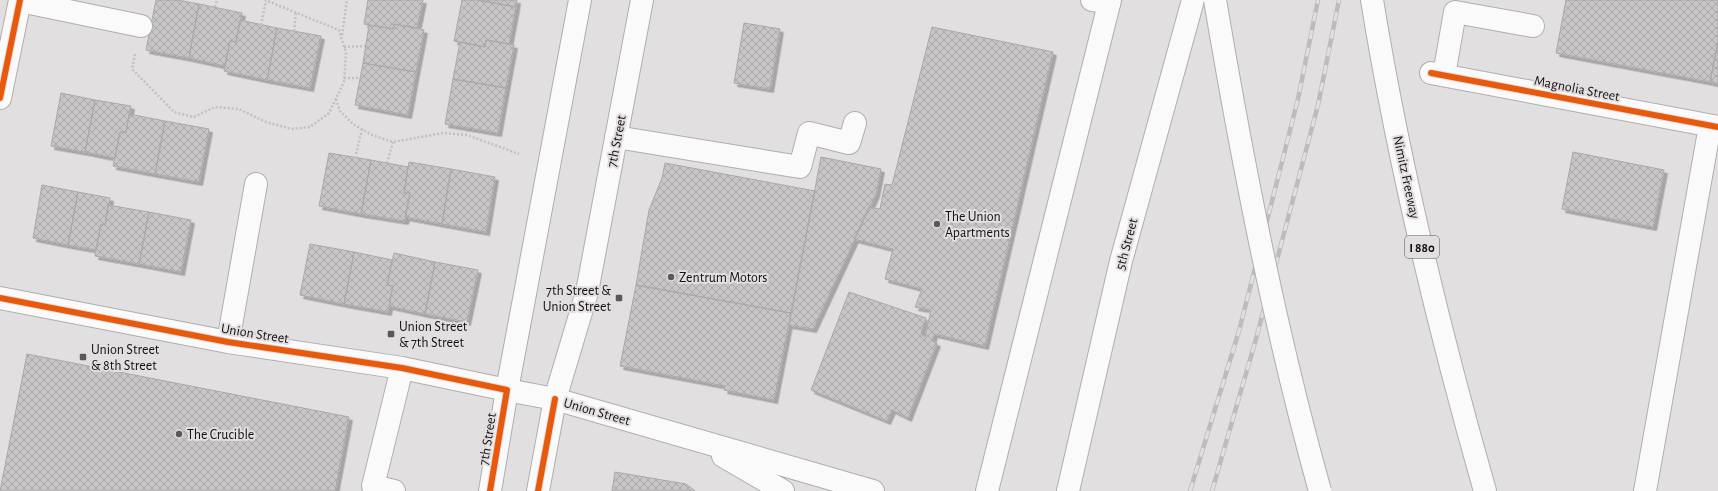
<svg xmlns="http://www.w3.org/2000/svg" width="1718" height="491" font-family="'Alegreya Sans',sans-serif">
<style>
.building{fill:url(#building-cross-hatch);stroke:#aaa8a8;filter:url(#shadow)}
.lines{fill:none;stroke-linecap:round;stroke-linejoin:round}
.minor-casing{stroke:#afaeae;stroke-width:24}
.major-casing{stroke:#afaeae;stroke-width:24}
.highway-casing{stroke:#afaeae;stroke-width:24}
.path{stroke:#c1c1c1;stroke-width:2.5;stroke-dasharray:2 2;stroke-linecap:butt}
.minor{stroke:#fbfafa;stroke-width:22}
.major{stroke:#fbfafa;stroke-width:22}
.highway{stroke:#fbfafa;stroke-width:22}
.rail-casing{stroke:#bdbbbb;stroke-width:4.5}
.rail{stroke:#e3dedf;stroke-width:3;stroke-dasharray:9;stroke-linecap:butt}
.highway-bridge-casing{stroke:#afaeae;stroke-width:24;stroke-linecap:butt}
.highway-bridge{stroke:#fbfafa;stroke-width:22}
.cycleway-casing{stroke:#e3dedf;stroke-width:8}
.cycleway{stroke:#e8590c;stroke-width:6}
.poi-dot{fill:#5b5859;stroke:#e3dedf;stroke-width:1.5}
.labels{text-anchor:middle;stroke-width:4;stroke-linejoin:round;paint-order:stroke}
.shield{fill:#e3dedf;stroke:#514e4f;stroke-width:1}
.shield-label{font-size:13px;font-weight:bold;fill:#121011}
.street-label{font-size:14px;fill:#121011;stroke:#e3dedf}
.poi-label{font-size:14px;fill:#121011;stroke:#e3dedf;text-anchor:start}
</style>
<defs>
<pattern id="building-cross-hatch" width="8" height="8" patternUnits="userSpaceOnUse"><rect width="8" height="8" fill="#c7c5c5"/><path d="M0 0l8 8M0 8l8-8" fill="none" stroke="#aaa8a8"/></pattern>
<filter id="shadow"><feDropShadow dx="3.5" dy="3.5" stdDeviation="0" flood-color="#0004"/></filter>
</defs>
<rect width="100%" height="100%" fill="#e2dfe0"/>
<path class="building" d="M 156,0 L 177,0 L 199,4 L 189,58 L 146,50 Z
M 368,0 L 423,0 L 417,28 L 394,24 L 393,29 L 364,24 Z
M 462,0 L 477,0 L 516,7 L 509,44 L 486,40 L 485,47 L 454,41 Z
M 477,0 L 517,0 L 516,7 Z
M 1566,0 L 1718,0 L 1718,41 L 1710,82 L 1556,53 Z
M 199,4 L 242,13 L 236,42 L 230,41 L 225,66 L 189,58 Z
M 240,20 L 277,28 L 267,80 L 224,71 L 230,41 L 236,42 Z
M 744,23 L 780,29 L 770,89 L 734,83 Z
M 394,24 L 424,30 L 416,72 L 363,63 L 369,25 L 393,29 Z
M 932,27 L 1053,52 L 985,346 L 934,334 L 932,341 L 937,343 L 908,418 L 892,410 L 887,421 L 811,390 L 849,292 L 926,318 L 921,334 L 925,337 L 931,310 L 915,307 L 922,289 L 885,279 L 893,249 L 854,239 L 869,207 L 880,209 L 885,184 L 892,185 Z
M 277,28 L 321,36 L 310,88 L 267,80 Z
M 486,40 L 514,45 L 506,88 L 453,79 L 460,42 L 485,47 Z
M 1718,41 L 1718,84 L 1710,82 Z
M 363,63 L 416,72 L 408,115 L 355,105 Z
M 453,79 L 506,88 L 498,133 L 445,124 Z
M 61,93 L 95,100 L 85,152 L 51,146 Z
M 95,100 L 131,106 L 126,133 L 120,132 L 115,158 L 85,152 Z
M 129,114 L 165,121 L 155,174 L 113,166 L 120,132 L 126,133 Z
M 165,121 L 209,129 L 199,182 L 155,174 Z
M 1573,152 L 1664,170 L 1653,227 L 1562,209 Z
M 329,153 L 371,160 L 361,214 L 319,206 Z
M 821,157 L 881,169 L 876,194 L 813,329 L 789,325 Z
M 371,160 L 408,167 L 404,193 L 410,193 L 405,221 L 361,214 Z
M 409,162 L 451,169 L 442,224 L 405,217 L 410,193 L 404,193 Z
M 665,163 L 815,191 L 791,313 L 636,285 L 649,210 L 662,178 Z
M 451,169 L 495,177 L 486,232 L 442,224 Z
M 42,185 L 78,192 L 68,245 L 33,238 Z
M 78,192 L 110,198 L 105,225 L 101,224 L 96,250 L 68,245 Z
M 108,205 L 149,212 L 139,264 L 95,256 L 101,224 L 105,225 Z
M 149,212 L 191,220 L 181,272 L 139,264 Z
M 310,244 L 354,252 L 344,304 L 300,295 Z
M 354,252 L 392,260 L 387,285 L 393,286 L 388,312 L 344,304 Z
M 394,253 L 435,262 L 425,314 L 389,306 L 393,286 L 387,285 Z
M 435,262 L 478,270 L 467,322 L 425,314 Z
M 636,285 L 791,313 L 774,400 L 724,390 L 725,386 L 620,366 Z
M 27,354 L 349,417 L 335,491 L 0,491 Z
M 615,472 L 686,484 L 695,491 L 612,491 Z"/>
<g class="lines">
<g class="minor-casing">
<path id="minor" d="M 1092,0 L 1109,3
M 20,1 L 141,26
M 1431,73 L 1718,127
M 1444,75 L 1455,12 L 1533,26
M 0,98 L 20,0
M 616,137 L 800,167 L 809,133 L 849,143 L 855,123
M 0,298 L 228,342 L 402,368 L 507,390
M 228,342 L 256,184
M 394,491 L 373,486 L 402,368
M 1645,491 L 1710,126"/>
</g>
<g class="major-casing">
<path id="major" d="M 507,390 L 555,399 L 873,491
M 723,456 L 783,491
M 490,491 L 507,390 L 580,0
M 538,491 L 555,399 L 587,292 L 642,0
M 987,491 L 1110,0
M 1068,491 L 1121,261 L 1193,0"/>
</g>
<g class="highway-casing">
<path id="highway" d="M 1372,0 C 1399,165 1439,330 1485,491"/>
</g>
<path class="path" d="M 183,1 L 183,0
M 215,7 L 217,0
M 261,25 L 266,1
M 294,31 L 296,12
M 342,35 L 347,0
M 344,47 L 365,46
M 135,54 L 132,69 L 174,112 L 194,117 L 215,107 L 239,109 L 266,122 L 292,129 L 310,127 L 329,113 L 344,82 L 346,53 L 339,30 L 265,0
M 344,78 L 359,78
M 336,99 L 340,111 L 353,124 L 372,135 L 393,142 L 443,133 L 467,135 L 519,154
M 355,158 L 362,129
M 387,163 L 393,142"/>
<use href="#minor" class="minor"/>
<use href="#major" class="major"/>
<use href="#highway" class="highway"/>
<g class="rail-casing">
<path id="rail" d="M 1190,491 L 1239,331 L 1298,99 L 1318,0
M 1212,491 L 1256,339 L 1318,105 L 1339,0"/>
</g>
<use href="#rail" class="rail"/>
<g class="highway-bridge-casing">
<path id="highway-bridge" d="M 1215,0 C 1243,165 1275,330 1320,491"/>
</g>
<use href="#highway-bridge" class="highway-bridge"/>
<g class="cycleway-casing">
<path id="cycleway" d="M 1431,73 L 1718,127
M 0,98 L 20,0
M 0,298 L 228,342 L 402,368 L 507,390 L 490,491
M 538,491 L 555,399"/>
</g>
<use href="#cycleway" class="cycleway"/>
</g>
<g class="poi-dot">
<circle cx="937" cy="224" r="4"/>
<circle cx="671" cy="277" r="4"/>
<rect x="615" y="294" width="8" height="8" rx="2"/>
<rect x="387" y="330" width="8" height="8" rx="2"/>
<rect x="79" y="353" width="8" height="8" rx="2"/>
<circle cx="179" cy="434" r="4"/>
</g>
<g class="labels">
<rect class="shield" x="1405" y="236" width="34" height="22" rx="3"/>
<g class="shield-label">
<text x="1422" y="252">I 880</text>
</g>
<g class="street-label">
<text transform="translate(1577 88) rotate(11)" y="5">Magnolia Street</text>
<text transform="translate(616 141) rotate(-79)" y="5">7th Street</text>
<text transform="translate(1407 177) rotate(78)" y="5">Nimitz Freeway</text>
<text transform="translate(1126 244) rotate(-75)" y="5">5th Street</text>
<text transform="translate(255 333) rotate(9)" y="5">Union Street</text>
<text transform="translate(597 411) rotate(16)" y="5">Union Street</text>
<text transform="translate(487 439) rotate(-81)" y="5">7th Street</text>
</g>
<g class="poi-label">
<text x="945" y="221">The Union<tspan x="945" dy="16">Apartments</tspan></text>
<text x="679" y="282">Zentrum Motors</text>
<text x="611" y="295" text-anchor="end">7th Street &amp;<tspan x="611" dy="16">Union Street</tspan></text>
<text x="399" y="331">Union Street<tspan x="399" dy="16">&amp; 7th Street</tspan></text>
<text x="91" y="354">Union Street<tspan x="91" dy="16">&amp; 8th Street</tspan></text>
<text x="187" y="439">The Crucible</text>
</g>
</g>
</svg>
